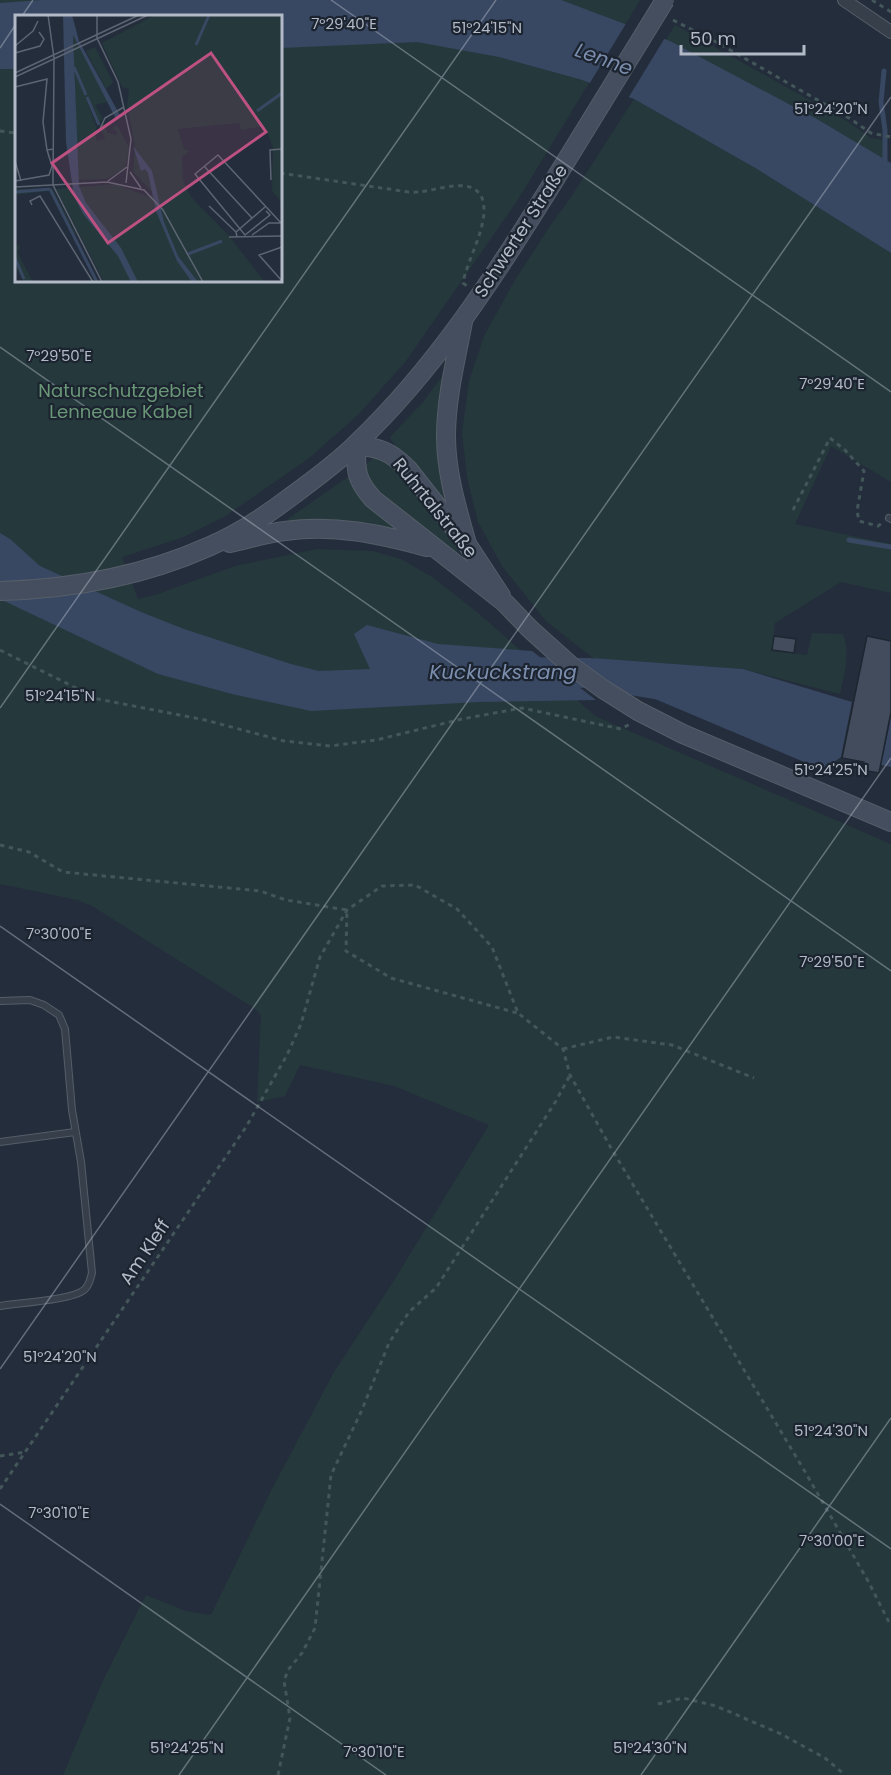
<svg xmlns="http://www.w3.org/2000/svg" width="891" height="1775" font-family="Poppins,sans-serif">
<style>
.green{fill:#25393c;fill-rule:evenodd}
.water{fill:#384762}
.pier{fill:#242d3b}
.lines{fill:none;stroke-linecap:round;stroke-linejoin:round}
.stream{stroke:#384762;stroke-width:5}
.river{stroke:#384762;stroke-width:30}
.building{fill:#434c5d;stroke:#1e2632;stroke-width:1.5}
.service-casing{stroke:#555d69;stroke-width:8}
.minor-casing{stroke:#555d69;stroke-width:14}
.secondary-casing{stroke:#555d69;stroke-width:20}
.path{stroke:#435659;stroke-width:3;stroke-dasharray:4.5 4.5;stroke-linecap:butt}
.service{stroke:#373f4b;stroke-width:6}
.minor{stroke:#373f4b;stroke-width:12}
.secondary{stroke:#454e5e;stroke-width:18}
.secondary-bridge-casing{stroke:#555d69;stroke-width:20;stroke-linecap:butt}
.secondary-bridge{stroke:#454e5e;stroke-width:18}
.ticks{fill:none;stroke:#b3bac7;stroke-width:1.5;stroke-opacity:0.45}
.labels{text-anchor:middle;stroke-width:4.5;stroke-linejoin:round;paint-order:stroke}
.street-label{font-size:18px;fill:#b3bac7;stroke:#1c2430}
.park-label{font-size:18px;fill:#6a9777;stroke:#1c2430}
.water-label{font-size:20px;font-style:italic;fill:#7c8eae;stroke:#1c2430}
.inset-river{fill:none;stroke:#384762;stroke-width:3}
.inset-road{fill:none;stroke:#5d6573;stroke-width:1.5}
.view{fill:#bd5181;fill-opacity:0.15;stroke:#bd5181;stroke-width:3}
.inset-edge{fill:none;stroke:#b3bac7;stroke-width:3}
.ticks-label{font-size:15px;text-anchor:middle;fill:#b3bac7;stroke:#1c2430;stroke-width:4.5;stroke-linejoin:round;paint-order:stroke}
</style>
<rect width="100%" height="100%" fill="#242d3b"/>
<path class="green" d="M 0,0 L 640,0 L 625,25 L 612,21 L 577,78 L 589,83 L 517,201 L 406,361 L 359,414 L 308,459 L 224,517 L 181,538 L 122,557 L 138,599 L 158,594 L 235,566 L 317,549 L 373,551 L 401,559 L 432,577 L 477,612 L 595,716 L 891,844 L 891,1775 L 63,1775 L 102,1683 L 146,1595 L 186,1611 L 211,1615 L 272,1489 L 334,1372 L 393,1282 L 489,1125 L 394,1086 L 300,1065 L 285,1096 L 257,1102 L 261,1015 L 254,1008 L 92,906 L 78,900 L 0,884 ZM 16,16 L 280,16 L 280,280 L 16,280 Z
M 675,25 L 845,120 L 871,138 L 883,140 L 884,159 L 817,119 L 666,40 Z
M 634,99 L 757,169 L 891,253 L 891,482 L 831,446 L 795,524 L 891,544 L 891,593 L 841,582 L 775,623 L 772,651 L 807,655 L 812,633 L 843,634 C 851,654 844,674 840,694 L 743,669 L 593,658 L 546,621 L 502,566 L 478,522 L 467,477 L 462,432 L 469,381 L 485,334 L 515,280 L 552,223 L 569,200 Z
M 443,378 L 449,500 L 446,506 L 392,441 L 390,437 L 423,402 L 440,379 Z
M 375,457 L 391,461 L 457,545 L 457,552 L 454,552 L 405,517 L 369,483 L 364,466 Z
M 348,477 L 395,526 L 392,530 L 286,523 L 289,518 Z"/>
<path class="water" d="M 42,0 L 561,0 L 670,41 L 817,119 L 891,163 L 891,253 L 757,169 L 634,99 L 579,79 L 499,57 L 417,42 L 281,48 L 280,16 L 16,16 L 16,69 L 0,69 L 0,3 Z
M 0,533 L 10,539 L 40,566 L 141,612 L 184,629 L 291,664 L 319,671 L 370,669 L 354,634 L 367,625 L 438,644 L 532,651 L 596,700 L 479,702 L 311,711 L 232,694 L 158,674 L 0,599 Z
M 593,658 L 743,669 L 852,702 L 841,757 L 823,770 L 655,699 L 625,682 Z
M 891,717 L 891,767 L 881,765 Z"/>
<path class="pier" d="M 627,22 L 666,36 L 627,100 L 588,86 Z"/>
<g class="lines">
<path class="stream" d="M 884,71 L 881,102 L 885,130 L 885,165
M 849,540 L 891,547"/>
<path class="river" d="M 518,672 L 589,673 L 661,685"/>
</g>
<path class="building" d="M 774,636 L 796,639 L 794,653 L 772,650 Z
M 867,636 L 891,641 L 891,712 L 879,773 L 862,770 L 864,762 L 842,758 Z"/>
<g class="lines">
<g class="service-casing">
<path id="service" d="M 889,518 L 891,519
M 0,1001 L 30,1000 L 44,1005 L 59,1015 L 65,1029 L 72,1110 L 81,1162 L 92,1273 C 90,1279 90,1285 84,1290 C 72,1300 18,1303 0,1306
M 0,1142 L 75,1132"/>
</g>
<g class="minor-casing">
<path id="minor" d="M 844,0 L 891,32"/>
</g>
<g class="secondary-casing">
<path id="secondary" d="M 463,322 C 456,359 446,398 446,436 C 446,473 457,508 467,544
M 356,445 C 356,470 355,479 373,499 L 505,603 L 530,629 L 570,665 L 603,689 L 638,711 L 683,734 L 891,822
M 356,445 C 380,448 390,451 408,469 L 467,544 L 501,596
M 230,543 C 248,539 267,533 285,531 C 334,524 380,534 427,547
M 0,591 C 71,589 143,576 208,547 C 236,535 264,517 289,498 C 312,481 336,464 356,444 C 435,369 495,276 552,184"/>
</g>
<path class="path" d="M 872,0 L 891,12
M 673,20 L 718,43 L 849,118 L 871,133 L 891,137
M 0,131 L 16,133
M 280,173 C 314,178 348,183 381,188 C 393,189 406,193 418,192 C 436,191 472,175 482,198 C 491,222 467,259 463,283 L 467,286
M 793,510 L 830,438 L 845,450 L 864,471 L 857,511 L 859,521 L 878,526 L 882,523
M 0,650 L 98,699 L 205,720 L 284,741 L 330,746 L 376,740 L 462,719 L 522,708 L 621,729 L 630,724
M 0,845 L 29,852 L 63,872 L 260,891 L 286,900 L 347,910 L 346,951 L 391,978 L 517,1013
M 563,1049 L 613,1037 L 672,1045 L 754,1078
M 0,1456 L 26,1452
M 0,1489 L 246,1127 L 287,1055 L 301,1024 L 320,957 L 347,910 L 382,886 L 415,885 L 457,909 L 492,947 L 518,1013 L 563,1049 L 570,1075 L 611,1148 L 804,1470 L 868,1581 L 891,1626
M 658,1704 L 683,1698 L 716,1706 L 781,1734 L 825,1758 L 845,1775
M 278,1775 L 290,1718 L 284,1681 L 288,1670 L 302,1653 L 315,1628 L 331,1475 L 361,1412 L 389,1343 L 409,1312 L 436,1288 L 556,1101 L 570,1075"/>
<use href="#service" class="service"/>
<use href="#minor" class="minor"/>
<use href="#secondary" class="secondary"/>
<g class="secondary-bridge-casing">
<path id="secondary-bridge" d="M 552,184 L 665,0"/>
</g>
<use href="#secondary-bridge" class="secondary-bridge"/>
</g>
<path class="ticks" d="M 331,0 L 891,392M 22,16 L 33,0M 0,48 L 16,24M 0,347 L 891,971M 0,708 L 496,0M 0,926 L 891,1549M 0,1369 L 891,97M 0,1504 L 386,1775M 179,1775 L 891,758M 641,1775 L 891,1418"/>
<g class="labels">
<g class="street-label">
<text transform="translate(521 231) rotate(-57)" y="6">Schwerter Straße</text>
<text transform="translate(435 508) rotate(51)" y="6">Ruhrtalstraße</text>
<text transform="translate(145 1252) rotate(-56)" y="6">Am Kleff</text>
</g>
<g class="park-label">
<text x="121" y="397">Naturschutzgebiet<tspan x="121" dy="21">Lenneaue Kabel</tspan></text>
</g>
<g class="water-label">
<text transform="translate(604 59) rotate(20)" y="7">Lenne</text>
<text x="503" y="679">Kuckuckstrang</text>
</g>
</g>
<g transform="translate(15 15)">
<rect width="267" height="267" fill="#242d3b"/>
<path d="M 140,0 L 267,0 L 267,201 L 265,185 L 257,176 L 258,133 L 250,111 L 226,115 L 224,108 L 163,114 L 169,134 L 175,136 L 167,142 L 168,165 L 176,182 L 214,221 L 250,267 L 89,267 L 41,174 L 100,169 L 135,182 L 138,178 L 118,157 L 120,130 L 112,91 L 114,74 L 107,72 L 87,28 ZM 58,20 L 93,87 L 80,90 L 88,103 L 84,110 L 71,83 L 81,111 L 81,126 L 90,124 L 85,112 L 88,107 L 92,117 L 100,120 L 103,118 L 97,113 L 102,110 L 115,134 L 110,153 L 92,164 L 62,165 ZM 80,32 L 98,67 L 91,74 L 71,36 ZM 37,173 L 61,219 L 58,221 L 34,176 L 0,180 L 0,174 ZM 0,229 L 6,232 L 2,237 L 18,267 L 9,267 L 0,251 Z" fill="#25393c"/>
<path d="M 48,0 L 57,0 L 64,26 L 106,102 L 101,104 L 58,20 L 64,171 L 71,188 L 106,233 L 123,267 L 116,267 L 103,241 L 68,199 L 59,181 L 51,127 ZM 118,131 L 137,156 L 149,207 L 163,241 L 183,267 L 177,267 L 162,246 L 141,196 L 133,158 L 130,154 L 126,156 Z" fill="#384762"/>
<path class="inset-river" d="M 181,30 L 194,0M 59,52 L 71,80M 72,82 L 84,110M 242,96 L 267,78M 35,174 L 82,267M 0,177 L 35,174M 173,239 L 207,226M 0,243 L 9,264"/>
<path class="inset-road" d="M 33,0 L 39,43 L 38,170 L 87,267M 82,0 L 82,23 L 103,67 L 116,124 L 111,168M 0,31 L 18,16 L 23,6M 0,38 L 25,31 L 29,24 L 24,17M 0,58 L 124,0M 0,62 L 133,0M 0,72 L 32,64 L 28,107 L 32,135M 84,116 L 90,103 L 109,92M 0,146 L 6,166M 189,151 L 237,203M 115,157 L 126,173M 256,165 L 255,135 L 267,134M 0,166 L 34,160 L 37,151 L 32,135 L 39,134M 93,166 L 112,152M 0,172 L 92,167 L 129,175 L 148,195 L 188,267M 17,190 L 15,186 L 25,181 L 78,267M 194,191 L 221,217M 251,196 L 255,200 L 230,220 L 180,159 L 203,140 L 267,209M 237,220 L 254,208 L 265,208M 214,222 L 267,221M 222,222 L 221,217 L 250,192M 267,232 L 244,240 L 267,266"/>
<path class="view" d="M 196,38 L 251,117 L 93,228 L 37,148 Z"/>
<rect width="267" height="267" class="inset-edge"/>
</g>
<g class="ticks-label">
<text x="344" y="29">7°29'40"E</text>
<text x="487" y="33">51°24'15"N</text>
<text x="831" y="114">51°24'20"N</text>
<text x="59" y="361">7°29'50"E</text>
<text x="832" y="389">7°29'40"E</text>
<text x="60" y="701">51°24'15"N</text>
<text x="831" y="775">51°24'25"N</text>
<text x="59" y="939">7°30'00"E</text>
<text x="832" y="967">7°29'50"E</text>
<text x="60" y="1362">51°24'20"N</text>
<text x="831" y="1436">51°24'30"N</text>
<text x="59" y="1518">7°30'10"E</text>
<text x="832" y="1546">7°30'00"E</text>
<text x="187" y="1753">51°24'25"N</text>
<text x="650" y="1753">51°24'30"N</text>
<text x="374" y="1757">7°30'10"E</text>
</g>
<path d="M681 45v9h123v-9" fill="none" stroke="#b3bac7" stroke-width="3"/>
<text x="690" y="45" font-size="18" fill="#b3bac7" stroke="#1c2430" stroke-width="4.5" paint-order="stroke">50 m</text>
</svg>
